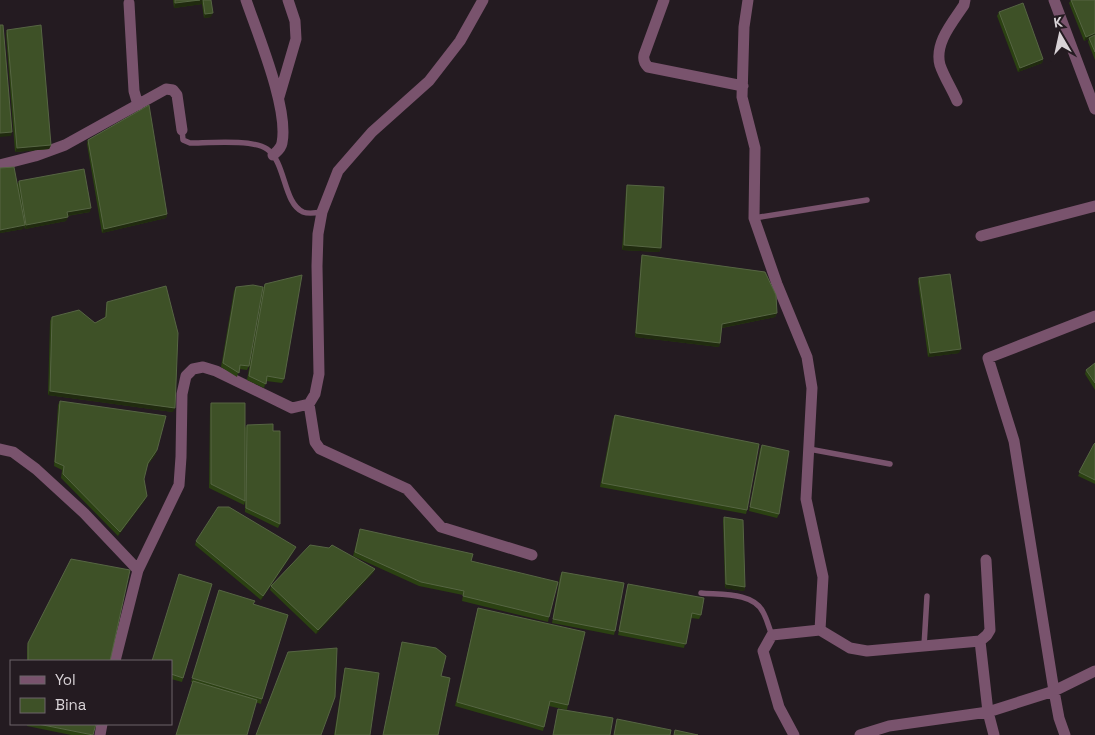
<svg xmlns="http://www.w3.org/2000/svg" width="1095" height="735" font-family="'Space Grotesk',sans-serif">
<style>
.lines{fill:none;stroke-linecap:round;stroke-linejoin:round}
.service{stroke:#79536d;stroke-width:5.5}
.minor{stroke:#79536d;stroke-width:11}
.wall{fill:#2b4112}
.shaded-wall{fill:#202b0f}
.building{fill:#3e5127;stroke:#566543}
</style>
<rect width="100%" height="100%" fill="#241b21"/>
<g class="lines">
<path class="service" d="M 182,130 L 183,140 L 190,143 C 207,143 253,139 267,149 C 286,162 283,203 303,212 C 308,214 316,213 322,212
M 754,218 L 867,200
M 809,449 L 890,464
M 701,593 C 720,595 753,592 763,612 C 767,619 769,628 772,635
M 924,646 L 927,596"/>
<path class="minor" d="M 246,0 C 258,35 289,109 282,143 C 281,149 276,152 273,155
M 664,0 L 644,55 C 643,60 645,64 648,67 L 743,86
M 748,0 L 744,27 L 742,97 L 755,148 L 754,218 L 777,284 L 807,357 L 812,388 L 806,499 L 823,577 L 820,630 L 772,635 L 763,651 L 779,707 L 794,735
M 1054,0 L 1095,109
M 129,3 L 134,91 L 138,105
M 279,97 L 296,39 L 295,21 L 288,0
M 957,101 C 952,89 944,77 940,65 C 934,43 953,22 964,5 L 965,0
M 0,165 L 35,156 L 65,145 L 166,89 L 173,90 L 177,95 L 182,130
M 981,236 L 1095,206
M 1095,316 L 988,358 L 1014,441 L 1054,691 L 1095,671
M 309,404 L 315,442 L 320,449 L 407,489 L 441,527 L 532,555
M 0,449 L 13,452 L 36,469 L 84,513 L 138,570 L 115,661
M 138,570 L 179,485 L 181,457 L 182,394 L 186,376 L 193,369 L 203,367 L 216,371 L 292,408 L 309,404 L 315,394 L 319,374 L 317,266 L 318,234 L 322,212 L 338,171 L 372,132 L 429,81 L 460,41 L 483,0
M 820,630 L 850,648 L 867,651 L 980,641 L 988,712 L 889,726 L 860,735
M 980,641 L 987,635 L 990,630 L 986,560
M 100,735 L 102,724
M 994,735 L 988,712 L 1054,691 L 1059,718 L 1065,735"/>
</g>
<path class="wall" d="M 173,0 L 211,0 L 211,17 L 204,18 L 202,4 L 174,8 Z
M 1071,0 L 1095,0 L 1095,60 L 1088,42 L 1089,39 L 1084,41 L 1069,3 Z
M 999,12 L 1043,59 L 1042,63 L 1018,72 L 997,16 Z
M 7,30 L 51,145 L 49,149 L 15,152 L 6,34 Z
M 88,140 L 167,214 L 166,218 L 102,233 L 87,144 Z
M 0,168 L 17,185 L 19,181 L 90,212 L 67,216 L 66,221 L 25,229 L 24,225 L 23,229 L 0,233 Z
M 627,185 L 661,248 L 659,252 L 622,250 L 626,189 Z
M 642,255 L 777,313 L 775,317 L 722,328 L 719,347 L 635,337 L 641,259 Z
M 919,278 L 959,353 L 928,357 L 918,282 Z
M 265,284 L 284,379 L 282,383 L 266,381 L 264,388 L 247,380 L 263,288 Z
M 236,287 L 249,366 L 247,370 L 239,369 L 237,377 L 221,367 L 234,291 Z
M 107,302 L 173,412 L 48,395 L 50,321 L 52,317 L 95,323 L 105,318 L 106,306 Z
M 1095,363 L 1095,390 L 1085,374 L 1086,370 Z
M 60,401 L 156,454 L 147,466 L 144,479 L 145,500 L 118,536 L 61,478 L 62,470 L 54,466 L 58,405 Z
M 211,403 L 245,428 L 247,425 L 273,431 L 280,524 L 278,528 L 245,512 L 245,502 L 244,505 L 209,488 L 210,408 Z
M 615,415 L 747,510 L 746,514 L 600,487 L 613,419 Z
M 1095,443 L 1095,484 L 1078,476 Z
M 762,445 L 779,514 L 777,518 L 749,511 L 760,449 Z
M 724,517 L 745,587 L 744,591 L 725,588 L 723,521 Z
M 360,529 L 471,561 L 549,617 L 548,622 L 462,601 L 463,595 L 419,586 L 353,556 Z
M 196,541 L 294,551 L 261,600 L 195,545 Z
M 375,569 L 373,573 L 316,634 L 270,590 L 271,586 Z
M 562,572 L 615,631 L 614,635 L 552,623 L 560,576 Z
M 212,584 L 182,682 L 171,679 L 171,661 Z
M 628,584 L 701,615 L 699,619 L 691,618 L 684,648 L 618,635 L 627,588 Z
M 219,590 L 253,604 L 262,699 L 261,704 L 191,682 Z
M 478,608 L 568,705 L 567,710 L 549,706 L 543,731 L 455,706 Z
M 402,642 L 441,676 L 438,735 L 383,735 Z
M 28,643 L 110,661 L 27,661 L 27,647 Z
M 345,668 L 370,735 L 334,735 L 344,672 Z
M 27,724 L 96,724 L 93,735 L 71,735 L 27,726 Z"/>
<path class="shaded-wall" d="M 200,0 L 203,0 L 202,4 L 174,8 L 175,3 Z
M 213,13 L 211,17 L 204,18 L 205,14 Z
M 1095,33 L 1095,36 L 1084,41 L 1086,37 Z
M 1043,59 L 1042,63 L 1018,72 L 1020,68 Z
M 12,132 L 11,136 L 0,137 L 0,133 Z
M 51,145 L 49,149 L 15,152 L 17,148 Z
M 91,208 L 90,212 L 65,216 L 67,212 Z
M 167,214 L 166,218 L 102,233 L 104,229 Z
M 68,217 L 66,221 L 25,229 L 26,225 Z
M 25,225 L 23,229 L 0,233 L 0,230 Z
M 624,245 L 661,248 L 659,252 L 622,250 Z
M 777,313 L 775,317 L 721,328 L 722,324 Z
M 636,333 L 720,343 L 719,347 L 635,337 Z
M 961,349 L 959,353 L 928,357 L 930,353 Z
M 50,391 L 175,408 L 173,412 L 48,395 Z
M 157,450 L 156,454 L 146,467 L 148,463 Z
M 147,496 L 145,500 L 118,536 L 120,532 Z
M 296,547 L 294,551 L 261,600 L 263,596 Z
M 375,569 L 373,573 L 316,634 L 318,630 Z
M 726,584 L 745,587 L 744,591 L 725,588 Z"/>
<path class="building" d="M 175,0 L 200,0 L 175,3 Z
M 203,0 L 211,0 L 213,13 L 205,14 Z
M 1071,0 L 1095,0 L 1095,33 L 1086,37 Z
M 1023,3 L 1043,59 L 1020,68 L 999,12 Z
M 0,25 L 3,25 L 12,132 L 0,133 Z
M 41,25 L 51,145 L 17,148 L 7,30 Z
M 1095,35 L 1095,52 L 1089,38 Z
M 149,105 L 167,214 L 104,229 L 88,140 Z
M 14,167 L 25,225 L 0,230 L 0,168 Z
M 84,169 L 91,208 L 67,212 L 68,217 L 26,225 L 19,181 Z
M 627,185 L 664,187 L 661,248 L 624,245 Z
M 642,255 L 765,272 L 776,295 L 777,313 L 722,324 L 720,343 L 636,333 Z
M 950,274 L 961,349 L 930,353 L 919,278 Z
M 302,275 L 284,379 L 267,376 L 266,384 L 249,376 L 265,284 Z
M 253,285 L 263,287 L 249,366 L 240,365 L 239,373 L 223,363 L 236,287 Z
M 166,286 L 178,333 L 175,408 L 50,391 L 52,317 L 79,310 L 95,323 L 106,317 L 107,302 Z
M 1095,363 L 1095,383 L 1086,370 Z
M 60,401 L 166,416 L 157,450 L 148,463 L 144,479 L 147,496 L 120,532 L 63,474 L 64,466 L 55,462 Z
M 211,403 L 245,403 L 245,501 L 211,484 Z
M 615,415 L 759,444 L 747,510 L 602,483 Z
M 273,424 L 273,431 L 280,431 L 280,524 L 246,508 L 247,425 Z
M 1095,443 L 1095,480 L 1079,472 L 1094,444 Z
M 762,445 L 789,451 L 779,514 L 750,507 Z
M 218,507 L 229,507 L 296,547 L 263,596 L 196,541 Z
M 724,517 L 743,520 L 745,587 L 726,584 Z
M 360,529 L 473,554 L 471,561 L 558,582 L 549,617 L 463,596 L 464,591 L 421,582 L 355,552 Z
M 310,545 L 329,548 L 332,545 L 375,569 L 318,630 L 271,586 Z
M 71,559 L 130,570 L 110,661 L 28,661 L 28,643 Z
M 562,572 L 624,583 L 615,631 L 553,619 Z
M 179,574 L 212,584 L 183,678 L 171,674 L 171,661 L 152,661 Z
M 628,584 L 704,598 L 701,615 L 692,613 L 686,644 L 619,631 Z
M 219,590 L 255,601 L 253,604 L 288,615 L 262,699 L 192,678 Z
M 478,608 L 585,632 L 568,705 L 550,701 L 544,727 L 457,702 Z
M 402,642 L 436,648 L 446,656 L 441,676 L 450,678 L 438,735 L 383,735 Z
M 337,648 L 335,697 L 321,735 L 256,735 L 288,652 Z
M 345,668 L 379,673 L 370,735 L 335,735 Z
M 193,681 L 257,700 L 247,735 L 176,735 Z
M 558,709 L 613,718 L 610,735 L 553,735 Z
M 617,719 L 671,730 L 670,735 L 614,735 Z
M 38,724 L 96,724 L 93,735 Z
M 675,730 L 698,735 L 674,735 Z"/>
<rect x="10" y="660" width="162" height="65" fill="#241b21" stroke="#6c656a"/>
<rect x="20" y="676" width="25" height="8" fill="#79536d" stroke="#6c656a"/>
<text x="55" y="685" font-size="15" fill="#d9d3d7">Yol</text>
<rect x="20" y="698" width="25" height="15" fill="#3e5127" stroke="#6c656a"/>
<text x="55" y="710" font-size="15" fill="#d9d3d7">Bina</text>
<g transform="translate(1060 35) rotate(351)" stroke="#241b21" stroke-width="4" paint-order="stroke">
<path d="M0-4L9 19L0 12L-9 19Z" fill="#d9d3d7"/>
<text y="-8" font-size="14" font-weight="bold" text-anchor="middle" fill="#d9d3d7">K</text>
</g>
</svg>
